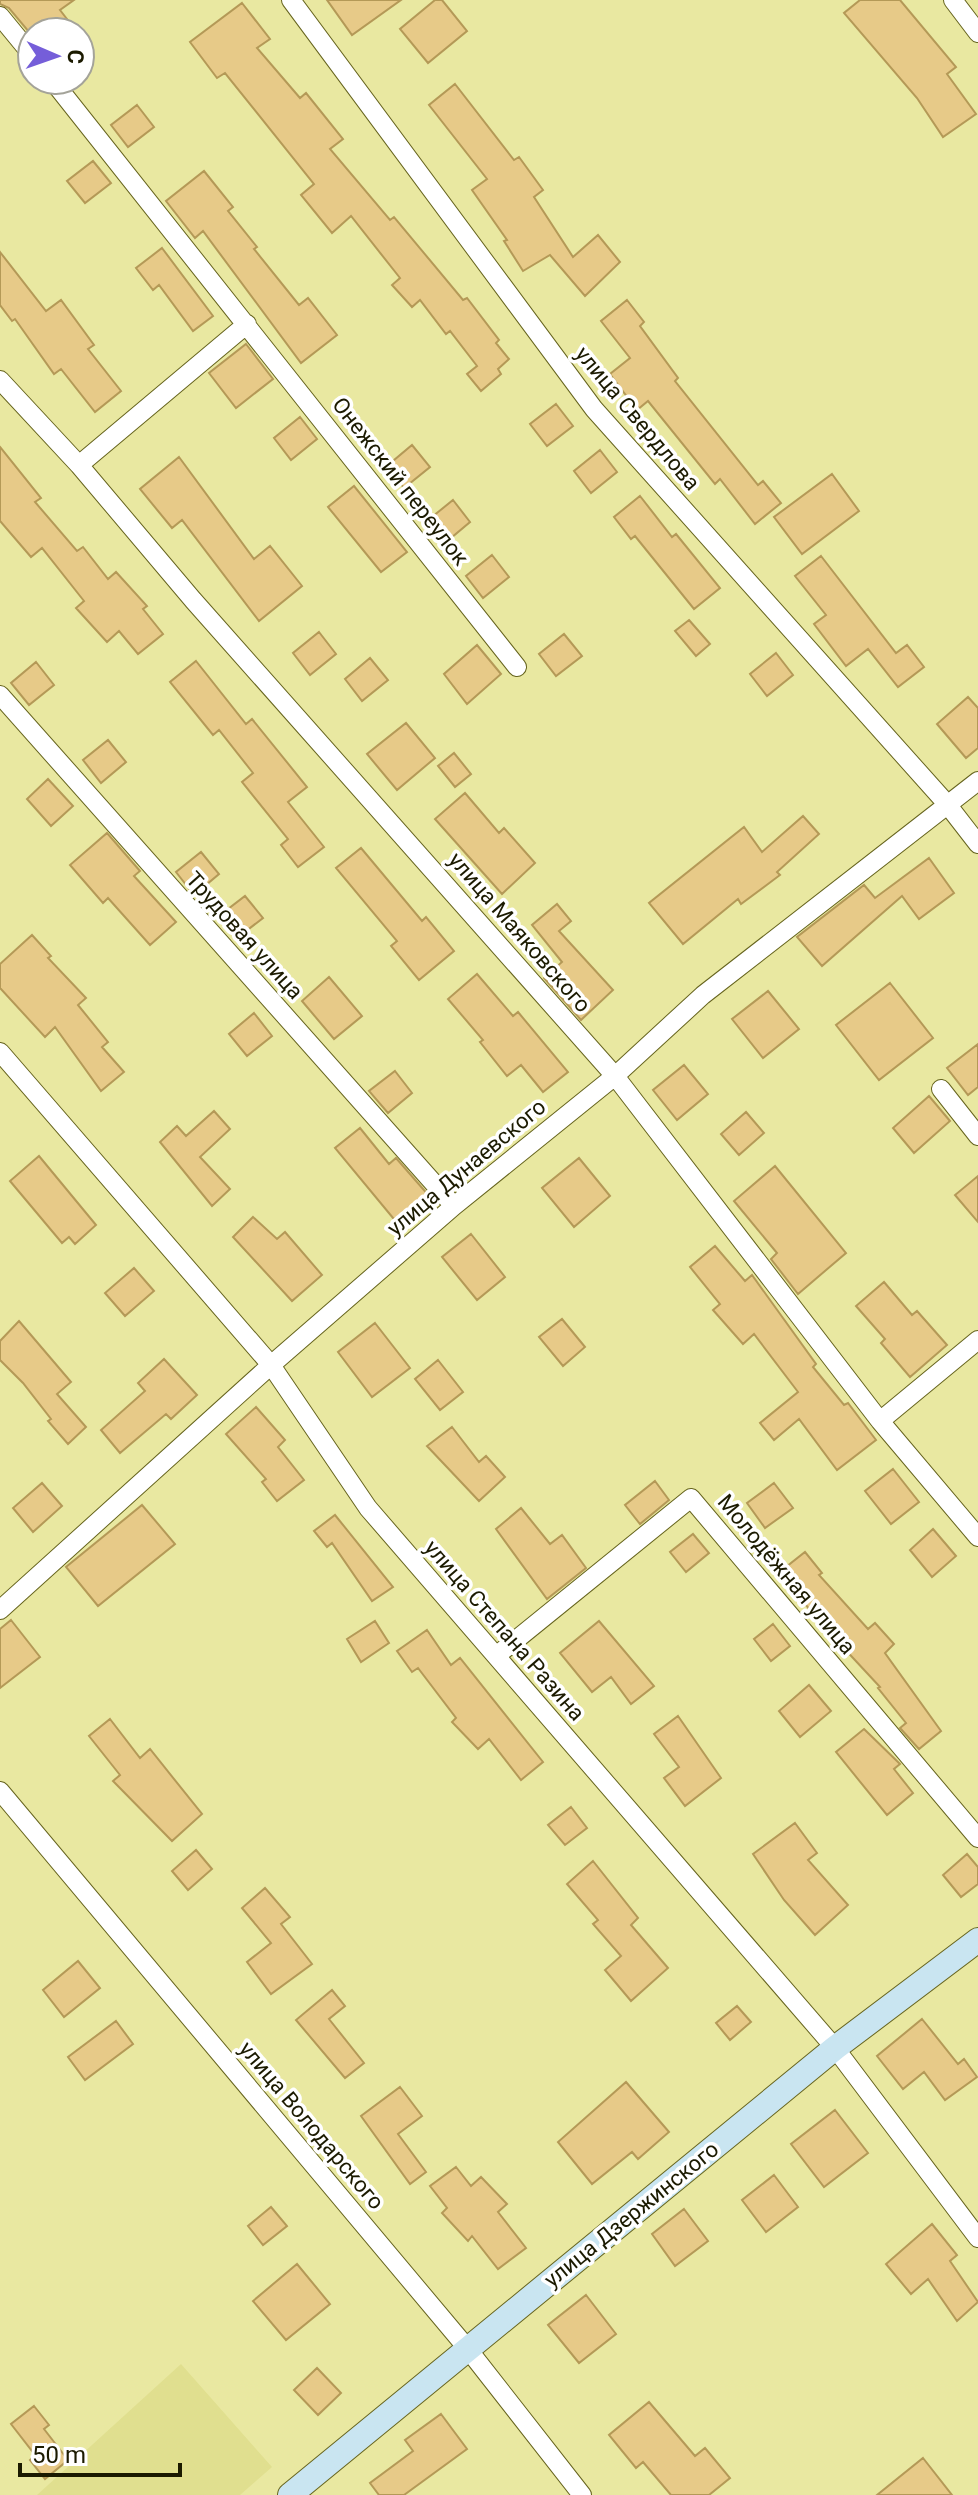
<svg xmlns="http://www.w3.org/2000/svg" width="978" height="2495" font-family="Roboto,sans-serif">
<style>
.built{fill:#e0df8f}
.building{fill:#e7ca88;stroke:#b49957;stroke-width:2}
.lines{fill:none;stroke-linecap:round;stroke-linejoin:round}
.street-casing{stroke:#66641e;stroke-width:20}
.secondary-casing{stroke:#66641e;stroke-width:26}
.street{stroke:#fff;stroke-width:18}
.secondary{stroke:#c9e5f1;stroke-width:24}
.labels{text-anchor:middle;stroke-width:7;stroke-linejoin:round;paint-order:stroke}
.street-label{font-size:22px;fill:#1b1a00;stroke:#fff}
</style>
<rect width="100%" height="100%" fill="#e9e8a1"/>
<path class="built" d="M 181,2364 L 272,2467 L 240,2495 L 37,2495 Z"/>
<path class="building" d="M 0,0 L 74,0 L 60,10 L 77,32 L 29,32 L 9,8 L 0,4 Z
M 327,0 L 401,0 L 352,35 Z
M 435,0 L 442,0 L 467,31 L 428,63 L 400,29 Z
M 860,0 L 900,0 L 956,67 L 947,74 L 976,114 L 943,137 L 917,98 L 844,13 Z
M 242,3 L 270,39 L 257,48 L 300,98 L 306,93 L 343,139 L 330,149 L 390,220 L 394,217 L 463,300 L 467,298 L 499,340 L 496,343 L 509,359 L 498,369 L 501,374 L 481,391 L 467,374 L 477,366 L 450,331 L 446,334 L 420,300 L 412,307 L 392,285 L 400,278 L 351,216 L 332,233 L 301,195 L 314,184 L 225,73 L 217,78 L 190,42 Z
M 455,84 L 514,160 L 519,157 L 543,190 L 534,197 L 573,257 L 598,235 L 620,262 L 585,296 L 550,255 L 523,271 L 504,241 L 507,240 L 472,190 L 487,179 L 429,105 Z
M 137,105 L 154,127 L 128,147 L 111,125 Z
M 93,161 L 111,183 L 85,203 L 67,181 Z
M 204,171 L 233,207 L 228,211 L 257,247 L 254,249 L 299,305 L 308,298 L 337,335 L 301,363 L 203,231 L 195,238 L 166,201 Z
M 162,248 L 213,316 L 193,331 L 159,285 L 153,290 L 136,268 Z
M 0,252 L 46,311 L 61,300 L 94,345 L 88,349 L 121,391 L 95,412 L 61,369 L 54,374 L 15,319 L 12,321 L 0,305 Z
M 627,300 L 644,322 L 640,326 L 678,378 L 675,381 L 758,485 L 763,481 L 781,503 L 755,524 L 720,479 L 715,484 L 648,401 L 637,410 L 610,374 L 630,358 L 601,321 Z
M 246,344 L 273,379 L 236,408 L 209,373 Z
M 556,404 L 573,426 L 547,446 L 530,424 Z
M 300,417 L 317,439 L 291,460 L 274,438 Z
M 412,445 L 430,467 L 404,488 L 387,466 Z
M 0,447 L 41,498 L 35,502 L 77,551 L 83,547 L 108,579 L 116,572 L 147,606 L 143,609 L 163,634 L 138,654 L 119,631 L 107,642 L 76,608 L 84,601 L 42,548 L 31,557 L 0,521 Z
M 600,450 L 617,472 L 591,493 L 574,471 Z
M 179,457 L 254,559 L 270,546 L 302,586 L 259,621 L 182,520 L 172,528 L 140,489 Z
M 832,474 L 859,511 L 802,554 L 774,517 Z
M 354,486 L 407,552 L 381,572 L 328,507 Z
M 640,496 L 672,537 L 676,534 L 720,588 L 694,609 L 635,536 L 631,539 L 614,517 Z
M 453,500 L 470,522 L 445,543 L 427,521 Z
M 492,555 L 509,577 L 483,598 L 466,576 Z
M 821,556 L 896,653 L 907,645 L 924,667 L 898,687 L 868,649 L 846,666 L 814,624 L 826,615 L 795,576 Z
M 689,620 L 710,644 L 696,656 L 675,631 Z
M 319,632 L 336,654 L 310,675 L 293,653 Z
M 564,634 L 582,656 L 556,676 L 539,654 Z
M 477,645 L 501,674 L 467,704 L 444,674 Z
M 776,653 L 793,675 L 767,696 L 750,674 Z
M 370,658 L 388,680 L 362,701 L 345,679 Z
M 196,661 L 246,724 L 252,719 L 307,787 L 288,802 L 324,847 L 298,867 L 281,845 L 288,839 L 242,782 L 253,773 L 219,730 L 213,735 L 170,682 Z
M 36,662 L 54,685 L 29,705 L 11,683 Z
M 968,697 L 978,708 L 978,748 L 966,758 L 937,724 Z
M 406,723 L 435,758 L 397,790 L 367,754 Z
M 108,740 L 126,762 L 101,783 L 83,760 Z
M 454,753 L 471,774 L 455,787 L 438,766 Z
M 48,779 L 73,806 L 51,826 L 27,799 Z
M 465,793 L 499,833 L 504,828 L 535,863 L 502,894 L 435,819 Z
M 803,816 L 819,834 L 777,872 L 780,875 L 741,904 L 738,899 L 683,944 L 649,903 L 744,827 L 762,852 Z
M 107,833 L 140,871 L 134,876 L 176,922 L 150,945 L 108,898 L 103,903 L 70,865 Z
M 361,848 L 422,921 L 426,917 L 454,951 L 419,980 L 391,946 L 397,941 L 336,868 Z
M 201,852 L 219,874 L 194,895 L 176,872 Z
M 929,858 L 954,893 L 919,919 L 902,896 L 822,966 L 797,937 L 864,885 L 875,898 Z
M 245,896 L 263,918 L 237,938 L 219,916 Z
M 557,904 L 571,921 L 559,931 L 613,990 L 581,1020 L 544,978 L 562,962 L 532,925 Z
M 32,935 L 51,956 L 48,958 L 86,998 L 78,1005 L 108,1042 L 102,1047 L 124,1072 L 101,1091 L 55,1027 L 45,1037 L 0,988 L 0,964 Z
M 477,974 L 513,1016 L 518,1012 L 568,1072 L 543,1092 L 521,1065 L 507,1076 L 480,1042 L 483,1040 L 448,999 Z
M 329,977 L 362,1016 L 334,1039 L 302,1001 Z
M 890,983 L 933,1038 L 879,1080 L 836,1025 Z
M 768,991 L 799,1029 L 763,1058 L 732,1019 Z
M 254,1013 L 272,1036 L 247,1056 L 229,1034 Z
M 978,1044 L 978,1087 L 968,1095 L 947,1068 Z
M 684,1065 L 708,1094 L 677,1120 L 653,1090 Z
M 395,1071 L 412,1093 L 388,1113 L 369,1091 Z
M 929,1096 L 950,1121 L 914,1153 L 893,1128 Z
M 214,1111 L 230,1129 L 200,1157 L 230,1189 L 212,1206 L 160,1142 L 177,1126 L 186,1136 Z
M 746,1112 L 764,1133 L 739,1155 L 721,1134 Z
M 360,1128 L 389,1164 L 396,1158 L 430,1197 L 398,1224 L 335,1148 Z
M 39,1156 L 96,1225 L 75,1244 L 69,1237 L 62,1243 L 10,1181 Z
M 579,1158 L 610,1196 L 574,1227 L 542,1188 Z
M 775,1166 L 846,1253 L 798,1294 L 771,1259 L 777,1253 L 734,1201 Z
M 978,1176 L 978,1222 L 955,1195 Z
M 253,1217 L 277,1239 L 285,1232 L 322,1275 L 292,1301 L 233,1237 Z
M 471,1234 L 505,1277 L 477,1300 L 442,1257 Z
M 715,1246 L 745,1281 L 752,1275 L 816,1364 L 813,1367 L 844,1405 L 848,1403 L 876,1440 L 837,1470 L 799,1419 L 774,1440 L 760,1423 L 798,1392 L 754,1334 L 743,1344 L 713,1310 L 720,1304 L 690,1267 Z
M 134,1268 L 154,1291 L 125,1316 L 105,1293 Z
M 884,1282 L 912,1315 L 917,1311 L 947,1345 L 910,1377 L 881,1343 L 885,1339 L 856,1306 Z
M 562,1319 L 585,1347 L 563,1366 L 539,1337 Z
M 19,1321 L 71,1382 L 57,1394 L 86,1427 L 68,1444 L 48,1421 L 51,1419 L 23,1383 L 0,1360 L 0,1341 Z
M 375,1323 L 410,1368 L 372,1397 L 338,1352 Z
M 164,1359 L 197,1395 L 171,1419 L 166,1414 L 120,1453 L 101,1430 L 145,1391 L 138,1383 Z
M 438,1360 L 463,1392 L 440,1410 L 415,1379 Z
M 256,1407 L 285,1440 L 278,1447 L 304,1480 L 277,1501 L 262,1482 L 266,1479 L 226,1434 Z
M 452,1427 L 479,1462 L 486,1456 L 505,1477 L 479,1501 L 427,1446 Z
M 893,1469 L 919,1502 L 891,1524 L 865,1491 Z
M 655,1481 L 669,1500 L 640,1524 L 625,1505 Z
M 42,1483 L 62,1506 L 33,1532 L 13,1508 Z
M 774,1483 L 793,1508 L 765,1528 L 747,1503 Z
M 142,1505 L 175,1544 L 98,1606 L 66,1567 Z
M 521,1508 L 550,1544 L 562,1535 L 586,1568 L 547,1599 L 496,1529 Z
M 335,1515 L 393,1587 L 372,1601 L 332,1543 L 327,1547 L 314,1531 Z
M 933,1529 L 956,1556 L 932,1577 L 910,1550 Z
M 693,1534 L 709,1553 L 686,1572 L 670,1552 Z
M 805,1552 L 822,1573 L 819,1575 L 868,1629 L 875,1623 L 894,1644 L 885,1653 L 941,1731 L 919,1749 L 900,1728 L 906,1723 L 878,1688 L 880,1687 L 815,1617 L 781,1571 Z
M 11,1620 L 40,1657 L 0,1688 L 0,1629 Z
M 375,1621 L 389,1643 L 361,1662 L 347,1639 Z
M 599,1621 L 654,1686 L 631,1704 L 611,1677 L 592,1692 L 560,1653 Z
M 773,1624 L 790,1646 L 771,1661 L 754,1639 Z
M 427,1630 L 451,1665 L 460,1658 L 543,1762 L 521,1780 L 489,1739 L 478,1749 L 452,1722 L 456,1718 L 418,1668 L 412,1672 L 397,1651 Z
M 809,1685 L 831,1711 L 800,1737 L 779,1711 Z
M 678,1716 L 721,1778 L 685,1806 L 664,1778 L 679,1767 L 654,1734 Z
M 110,1719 L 140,1758 L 150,1749 L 202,1814 L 172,1841 L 113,1781 L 120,1775 L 89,1736 Z
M 864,1729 L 900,1764 L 894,1769 L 913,1793 L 887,1815 L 836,1752 Z
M 571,1807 L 587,1828 L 565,1845 L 548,1825 Z
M 795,1823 L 817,1853 L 808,1860 L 848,1905 L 815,1935 L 784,1900 L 753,1854 Z
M 196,1850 L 212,1869 L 188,1890 L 172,1871 Z
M 967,1854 L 978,1867 L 978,1884 L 961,1897 L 943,1875 Z
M 593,1861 L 638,1918 L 631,1925 L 668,1968 L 631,2001 L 605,1970 L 621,1956 L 593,1924 L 598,1920 L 567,1884 Z
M 265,1888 L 290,1917 L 281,1924 L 312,1964 L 271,1994 L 247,1962 L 271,1943 L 242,1908 Z
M 78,1961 L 100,1988 L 64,2017 L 43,1990 Z
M 332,1990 L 345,2006 L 329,2019 L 364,2063 L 345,2078 L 296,2020 Z
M 737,2006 L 751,2022 L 730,2040 L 716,2023 Z
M 922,2019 L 958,2064 L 964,2059 L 977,2077 L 945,2100 L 924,2072 L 903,2089 L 877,2056 Z
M 116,2021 L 133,2044 L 85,2080 L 68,2057 Z
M 626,2082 L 669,2132 L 638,2159 L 632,2152 L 592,2184 L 558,2142 Z
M 400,2087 L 422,2116 L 398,2134 L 426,2172 L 410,2184 L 361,2116 Z
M 835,2110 L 868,2153 L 824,2187 L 791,2144 Z
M 456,2167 L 471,2186 L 481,2177 L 507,2204 L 498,2212 L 526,2248 L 498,2269 L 472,2236 L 468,2241 L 442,2213 L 447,2208 L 430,2186 Z
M 774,2175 L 798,2207 L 766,2232 L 742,2200 Z
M 271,2207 L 287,2226 L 263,2245 L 248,2226 Z
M 684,2209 L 708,2241 L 675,2266 L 652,2234 Z
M 932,2224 L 957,2255 L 950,2261 L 978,2302 L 957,2321 L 928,2279 L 911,2294 L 886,2264 Z
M 297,2264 L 330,2304 L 286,2340 L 253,2301 Z
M 586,2295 L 616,2334 L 579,2363 L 548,2325 Z
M 317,2368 L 341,2393 L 318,2415 L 294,2390 Z
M 649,2402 L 695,2456 L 705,2448 L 730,2478 L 709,2495 L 671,2495 L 643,2462 L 636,2468 L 609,2435 Z
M 34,2406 L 49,2425 L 44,2429 L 68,2460 L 45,2479 L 30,2460 L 35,2455 L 11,2424 Z
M 441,2414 L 467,2449 L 404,2495 L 379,2495 L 370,2483 L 413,2451 L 405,2440 Z
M 923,2458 L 952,2495 L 877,2495 Z"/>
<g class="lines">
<g class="street-casing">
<path id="street" d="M 291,0 L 594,409 L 947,804 L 978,844
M 953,0 L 978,33
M 0,16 L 32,55
M 52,80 L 517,667
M 0,380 L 79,465 L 193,600 L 615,1076 L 880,1421 L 978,1537
M 79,465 L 247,324
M 0,695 L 454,1206
M 0,1052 L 271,1365 L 368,1508 L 835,2048 L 978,2238
M 941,1089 L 978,1136
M 880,1421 L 978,1340
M 0,1610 L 271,1365 L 454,1206 L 615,1076 L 703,995 L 978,781
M 496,1656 L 691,1498 L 978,1838
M 0,1791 L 467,2348 L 582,2495"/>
</g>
<g class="secondary-casing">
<path id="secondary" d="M 290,2495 L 835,2048 L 978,1940"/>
</g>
<use href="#street" class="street"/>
<use href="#secondary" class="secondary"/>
</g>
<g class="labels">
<g class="street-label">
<text transform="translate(638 418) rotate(50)" y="8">улица Свердлова</text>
<text transform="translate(401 481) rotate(52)" y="8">Онежский переулок</text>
<text transform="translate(520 932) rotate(49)" y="8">улица Маяковского</text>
<text transform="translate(245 935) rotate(48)" y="8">Трудовая улица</text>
<text transform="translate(466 1167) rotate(-40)" y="8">улица Дунаевского</text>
<text transform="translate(787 1574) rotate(50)" y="8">Молодёжная улица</text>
<text transform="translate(505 1630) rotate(49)" y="8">улица Степана Разина</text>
<text transform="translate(312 2125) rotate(50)" y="8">улица Володарского</text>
<text transform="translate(631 2214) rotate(-39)" y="8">улица Дзержинского</text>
</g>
</g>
<g transform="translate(56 56) rotate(92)"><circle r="38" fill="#ffffff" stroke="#a4a399" stroke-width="2"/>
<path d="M0-6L14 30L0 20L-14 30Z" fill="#755ed9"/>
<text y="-12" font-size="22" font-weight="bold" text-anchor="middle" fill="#1b1a00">С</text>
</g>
<path d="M20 2463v12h160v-12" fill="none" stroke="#1b1a00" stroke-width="4"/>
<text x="32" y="2463" font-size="24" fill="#1b1a00" stroke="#ffffff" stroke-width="6" paint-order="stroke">50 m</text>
</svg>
